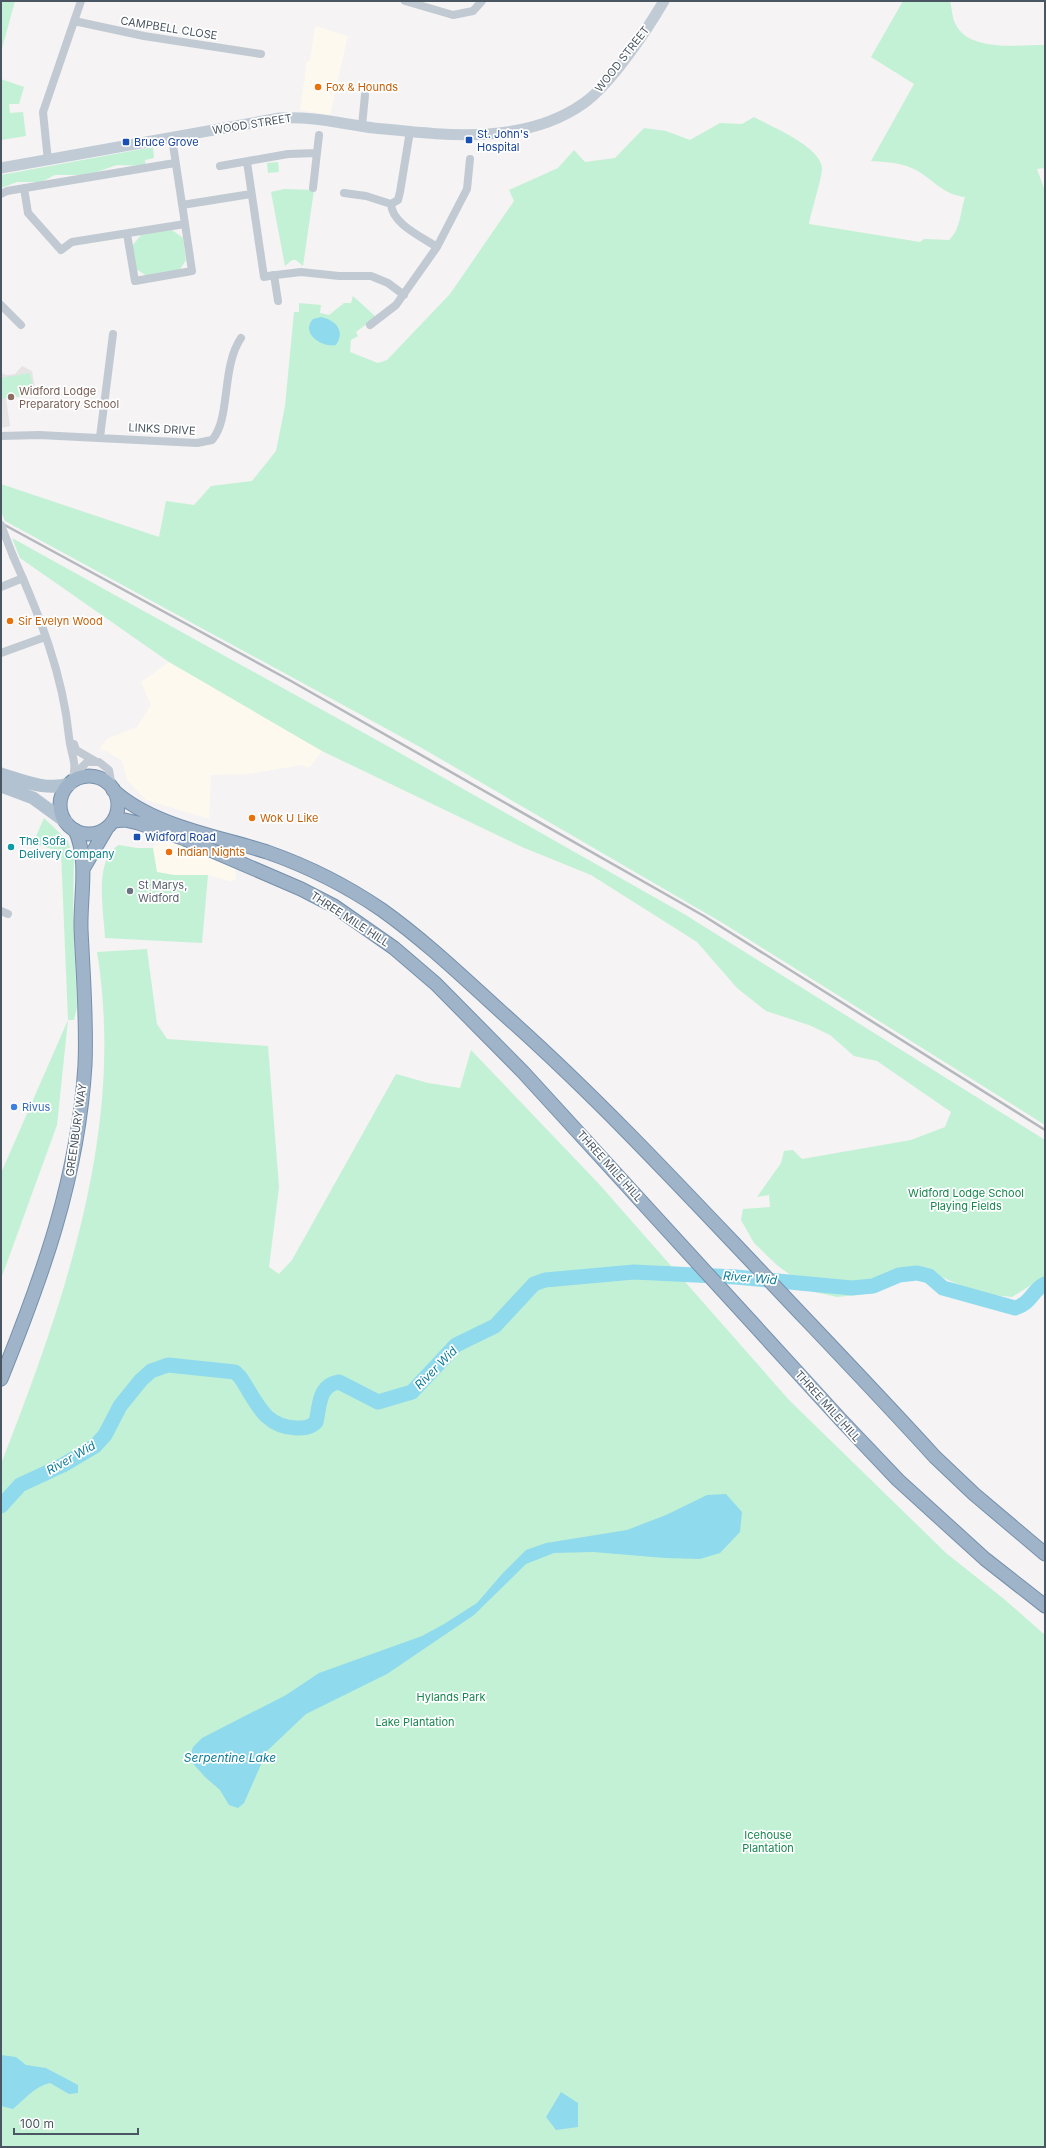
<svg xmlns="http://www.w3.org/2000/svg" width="1046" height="2148" font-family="Inter,sans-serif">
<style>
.commercial{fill:#fdf9ef}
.education{fill:#e6e4e5}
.green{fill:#c3f1d5}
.water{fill:#90daee}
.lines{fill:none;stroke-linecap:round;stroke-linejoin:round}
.river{stroke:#90daee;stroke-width:15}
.trunk-casing{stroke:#7690ad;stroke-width:15}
.minor{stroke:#c1cad2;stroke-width:8}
.secondary{stroke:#c1cbd6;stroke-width:11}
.primary{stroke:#b3c2d1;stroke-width:13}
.trunk{stroke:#9fb4c9;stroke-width:13}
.rail{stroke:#b5b8bd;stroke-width:2.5}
.minor-bridge{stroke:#c1cad2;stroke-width:8}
.food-dot{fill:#e8710a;stroke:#fff;stroke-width:1.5}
.transit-dot{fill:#1a4fb4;stroke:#fff;stroke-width:1.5}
.education-dot{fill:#8d6e63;stroke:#fff;stroke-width:1.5}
.culture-dot{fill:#0f9aa8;stroke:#fff;stroke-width:1.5}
.worship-dot{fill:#6b7280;stroke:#fff;stroke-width:1.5}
.shop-dot{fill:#3f7fe0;stroke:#fff;stroke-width:1.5}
.labels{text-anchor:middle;stroke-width:3.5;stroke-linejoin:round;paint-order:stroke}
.street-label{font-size:11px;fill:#4a5661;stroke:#fff}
.food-label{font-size:11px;fill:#c56008;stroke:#fff;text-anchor:start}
.transit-label{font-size:11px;fill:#164399;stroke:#fff;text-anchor:start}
.education-label{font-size:11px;fill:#785e54;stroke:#fff;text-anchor:start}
.culture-label{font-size:11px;fill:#0d838f;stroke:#fff;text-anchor:start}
.worship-label{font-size:11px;fill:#5b616d;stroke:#fff;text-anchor:start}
.shop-label{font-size:11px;fill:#366cbe;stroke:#fff;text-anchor:start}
.park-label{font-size:11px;fill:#17864f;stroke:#fff}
.water-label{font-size:12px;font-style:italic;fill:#0c7c9b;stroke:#fff}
</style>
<rect width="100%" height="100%" fill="#f5f3f3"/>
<path class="commercial" d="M 315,26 L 348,36 L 330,115 L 300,110 L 307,61 L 310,61 Z
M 169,662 L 322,751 L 309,768 L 301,765 L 248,774 L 211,775 L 209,819 L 146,800 L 127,780 L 122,761 L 105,750 L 100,751 L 101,746 L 107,739 L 137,727 L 151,705 L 141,682 Z
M 161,842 L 173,842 L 235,867 L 236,880 L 229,881 L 208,875 L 174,875 L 157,872 L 153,848 Z"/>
<path class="education" d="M 22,366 L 32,371 L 36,394 L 6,399 L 10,426 L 1,428 L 1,373 L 7,375 L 15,374 Z"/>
<path class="green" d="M 1,1 L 15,1 L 1,52 Z
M 903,1 L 950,1 C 952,8 952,19 956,25 C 970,52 1019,45 1045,45 L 1045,168 L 1037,169 L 1045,191 L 1045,1125 L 721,922 L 420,747 L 5,521 L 1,511 L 1,484 L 159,537 L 166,501 L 194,505 L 211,486 L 252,481 L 276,451 L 285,406 L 294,312 L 299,312 L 299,303 L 321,305 L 320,313 L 329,315 L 344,303 L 351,303 L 353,296 L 376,317 L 356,332 L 358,336 L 351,340 L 350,352 L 378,363 L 387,360 L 450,294 L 514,201 L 509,190 L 558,168 L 574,150 L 585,162 L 615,158 L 644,128 L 666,131 L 690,140 L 720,123 L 742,124 L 754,117 C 772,127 818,145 822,167 C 823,175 811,212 809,224 L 920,242 L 924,239 L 949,240 C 961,229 960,212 965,197 C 943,195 932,178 914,169 C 900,162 885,162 871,161 L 914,84 L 871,57 Z
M 1,79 L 24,87 L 19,104 L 9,104 L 10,113 L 23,112 L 26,136 L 1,140 Z
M 153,147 L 154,158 L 145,160 L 146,166 L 117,165 L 88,175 L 55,175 L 41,182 L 17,182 L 1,188 L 1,175 Z
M 278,162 L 279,172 L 268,173 L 267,163 Z
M 284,189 L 314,190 L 303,266 L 296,260 L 292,260 L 285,266 L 271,192 Z
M 172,230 L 183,238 L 186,260 L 179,271 L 147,276 L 136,269 L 132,246 L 141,235 Z
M 30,373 L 34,394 L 1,399 L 1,378 Z
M 12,538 L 391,748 L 684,914 L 1045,1140 L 1045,1279 L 1042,1278 L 1012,1297 L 993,1295 L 963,1287 L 944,1278 L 926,1272 L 874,1293 L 837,1297 L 814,1292 L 778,1266 L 754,1243 L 741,1220 L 743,1209 L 770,1207 L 769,1195 L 757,1197 L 781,1163 L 784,1151 L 793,1150 L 802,1159 L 911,1140 L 945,1127 L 951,1112 L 877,1061 L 854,1056 L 830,1035 L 809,1025 L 766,1011 L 737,988 L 697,942 L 591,875 L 522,847 L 322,751 L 169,662 L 20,558 Z
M 44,818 L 67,840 L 74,857 L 73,914 L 77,1007 L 74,1020 L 68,1020 L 57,1125 L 1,1279 L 1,1173 L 68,1020 L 61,852 L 33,843 Z
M 119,845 L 137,848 L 153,848 L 157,872 L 174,875 L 208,875 L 202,943 L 105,938 C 104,912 93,859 119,845 Z
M 147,949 L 157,1024 L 167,1039 L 268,1046 L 279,1187 L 269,1267 L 279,1274 L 292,1260 L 396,1074 L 428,1083 L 460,1088 L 471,1050 L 599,1184 L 789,1400 L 946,1553 L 1004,1599 L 1045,1635 L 1045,2147 L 1,2147 L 1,1464 C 64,1302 126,1129 97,952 Z"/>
<path class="water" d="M 321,317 C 335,320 346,330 336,345 C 322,348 300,333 313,319 Z
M 726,1494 L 742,1512 L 740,1532 L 720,1553 L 700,1559 L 665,1558 L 593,1552 L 554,1553 L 526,1564 L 474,1615 L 387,1674 L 306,1714 L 267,1751 L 244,1803 L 238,1808 L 229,1805 L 220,1790 L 205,1777 L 189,1759 L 193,1747 L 202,1738 L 286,1695 L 319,1673 L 422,1636 L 444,1624 L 477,1603 L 502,1574 L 526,1550 L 546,1543 L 627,1530 L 666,1515 L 707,1495 Z
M 1,2055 L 16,2057 L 26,2065 L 46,2068 L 78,2085 L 78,2093 L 69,2094 L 50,2083 C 34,2087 25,2099 13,2109 L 1,2106 Z
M 561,2092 L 578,2103 L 578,2127 L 556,2130 L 546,2117 Z"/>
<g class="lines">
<path class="river" d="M 1,1506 L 20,1485 L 63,1465 L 95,1446 L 105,1435 L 120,1406 L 141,1380 L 151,1371 L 168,1365 L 235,1372 L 240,1377 C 256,1400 263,1427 296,1428 C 304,1428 310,1428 316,1422 C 320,1406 318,1385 339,1382 L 378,1402 L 412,1392 L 456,1345 L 495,1326 L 534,1284 L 545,1280 L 634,1272 L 736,1277 L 852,1288 L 873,1286 L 899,1275 L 917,1273 L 929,1276 L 943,1288 L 1015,1308 C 1032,1303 1031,1291 1045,1284"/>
<g class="trunk-casing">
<path id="trunk" d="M60 805a29 29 0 1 1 58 0a29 29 0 1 1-58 0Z
M 113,790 C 152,826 217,836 267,852 C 307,866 347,886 382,910 C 431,945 473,987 517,1026 C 599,1100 674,1180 750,1260 C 811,1325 874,1390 935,1457 L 974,1494 L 1045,1554
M 113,821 L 125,820 L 138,823 L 185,839 L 301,889 L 334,906 L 394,948 L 436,984 L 523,1072 L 841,1420 L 898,1480 L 985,1559 L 1045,1606
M 83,869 L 107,828
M 1,1379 C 43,1275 78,1178 85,1065 C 87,1020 83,974 81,929 C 80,897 89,860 75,830"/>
</g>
<path class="minor" d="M 405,1 L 453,15 L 473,11 L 482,1
M 74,21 L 144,36 L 261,54
M 362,126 L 365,95
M 48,161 L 43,112 L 81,1
M 247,162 L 264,277 L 274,275 L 278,301
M 220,166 L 288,154 L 317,153
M 24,188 L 28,213 L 61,250 L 72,242 L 185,224 L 172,138
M 313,188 L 319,135
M 344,193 L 366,196 L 391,204 C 392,224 422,237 437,247
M 1,194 L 7,191 L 175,163
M 391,204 L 398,200 L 400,192 L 410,131
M 182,205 L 251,194
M 127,234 L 135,281 L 192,271 L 185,224
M 276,275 L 301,272 L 339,276 L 371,276 L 388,283 L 404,295
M 1,305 L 21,325
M 370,325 L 396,305 L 437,247 L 467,189 L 470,159
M 1,436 L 39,435 L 197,443 L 212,440 C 231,419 221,367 241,338
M 100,437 L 113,334
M 13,556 C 39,614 63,674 69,737 C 71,757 78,761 72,782
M 1,587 L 23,578
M 1,653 L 45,637
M 74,744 L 76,750 L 95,761
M 74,775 L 87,762 L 99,762 L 109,770 L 112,788
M 1,911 L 8,914"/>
<path class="secondary" d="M 1,168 L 280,118 C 312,116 343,124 374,128 C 443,135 524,146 584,103 C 611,84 647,30 664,1"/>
<path class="primary" d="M 1,774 C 24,781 46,791 70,784
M 1,786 L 33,798 L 66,822"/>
<use href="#trunk" class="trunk"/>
<path class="rail" d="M 1,523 L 291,681 L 704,916 L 1045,1130"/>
<path class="minor-bridge" d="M 1,525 L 13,556"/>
</g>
<g class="food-dot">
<circle cx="318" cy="87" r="4"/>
<circle cx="10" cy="621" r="4"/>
<circle cx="252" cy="818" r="4"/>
<circle cx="169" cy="852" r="4"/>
</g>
<g class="transit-dot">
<rect x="465" y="136" width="8" height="8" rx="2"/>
<rect x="122" y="138" width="8" height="8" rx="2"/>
<rect x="133" y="833" width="8" height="8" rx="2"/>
</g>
<circle class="education-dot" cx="11" cy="397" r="4"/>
<circle class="culture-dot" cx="11" cy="847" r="4"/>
<circle class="worship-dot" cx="130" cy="891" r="4"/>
<circle class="shop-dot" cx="14" cy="1107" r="4"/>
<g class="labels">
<g class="street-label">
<text transform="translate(169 28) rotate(9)" y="4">CAMPBELL CLOSE</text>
<text transform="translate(622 59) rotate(-52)" y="4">WOOD STREET</text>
<text transform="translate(252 124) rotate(-9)" y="4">WOOD STREET</text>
<text transform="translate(162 429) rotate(3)" y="4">LINKS DRIVE</text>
<text transform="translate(350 919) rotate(33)" y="4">THREE MILE HILL</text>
<text transform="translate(76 1130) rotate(-82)" y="4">GREENBURY WAY</text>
<text transform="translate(610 1166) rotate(48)" y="4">THREE MILE HILL</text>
<text transform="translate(828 1406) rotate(48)" y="4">THREE MILE HILL</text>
</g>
<g class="food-label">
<text x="326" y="91">Fox &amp; Hounds</text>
<text x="18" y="625">Sir Evelyn Wood</text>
<text x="260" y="822">Wok U Like</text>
<text x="177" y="856">Indian Nights</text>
</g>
<g class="transit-label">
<text x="477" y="138">St. John's<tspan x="477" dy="13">Hospital</tspan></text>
<text x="134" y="146">Bruce Grove</text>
<text x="145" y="841">Widford Road</text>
</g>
<g class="education-label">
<text x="19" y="395">Widford Lodge<tspan x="19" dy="13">Preparatory School</tspan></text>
</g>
<g class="culture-label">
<text x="19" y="845">The Sofa<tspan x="19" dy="13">Delivery Company</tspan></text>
</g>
<g class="worship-label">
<text x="138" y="889">St Marys,<tspan x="138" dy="13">Widford</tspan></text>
</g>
<g class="shop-label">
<text x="22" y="1111">Rivus</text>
</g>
<g class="park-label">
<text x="966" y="1197">Widford Lodge School<tspan x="966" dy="13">Playing Fields</tspan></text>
<text x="451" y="1701">Hylands Park</text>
<text x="415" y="1726">Lake Plantation</text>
<text x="768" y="1839">Icehouse<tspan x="768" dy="13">Plantation</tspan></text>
</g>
<g class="water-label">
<text transform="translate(750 1278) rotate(5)" y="4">River Wid</text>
<text transform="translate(436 1368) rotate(-45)" y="4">River Wid</text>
<text transform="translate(71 1458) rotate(-30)" y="4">River Wid</text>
<text x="230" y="1762">Serpentine Lake</text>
</g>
</g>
<rect width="1046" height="2148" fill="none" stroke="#4a5661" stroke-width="4"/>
<path d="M14 2128v6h124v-6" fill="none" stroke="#4a5661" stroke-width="2"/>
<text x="20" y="2128" font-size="12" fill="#4a5661" stroke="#ffffff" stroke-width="3" paint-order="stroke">100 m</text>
</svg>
